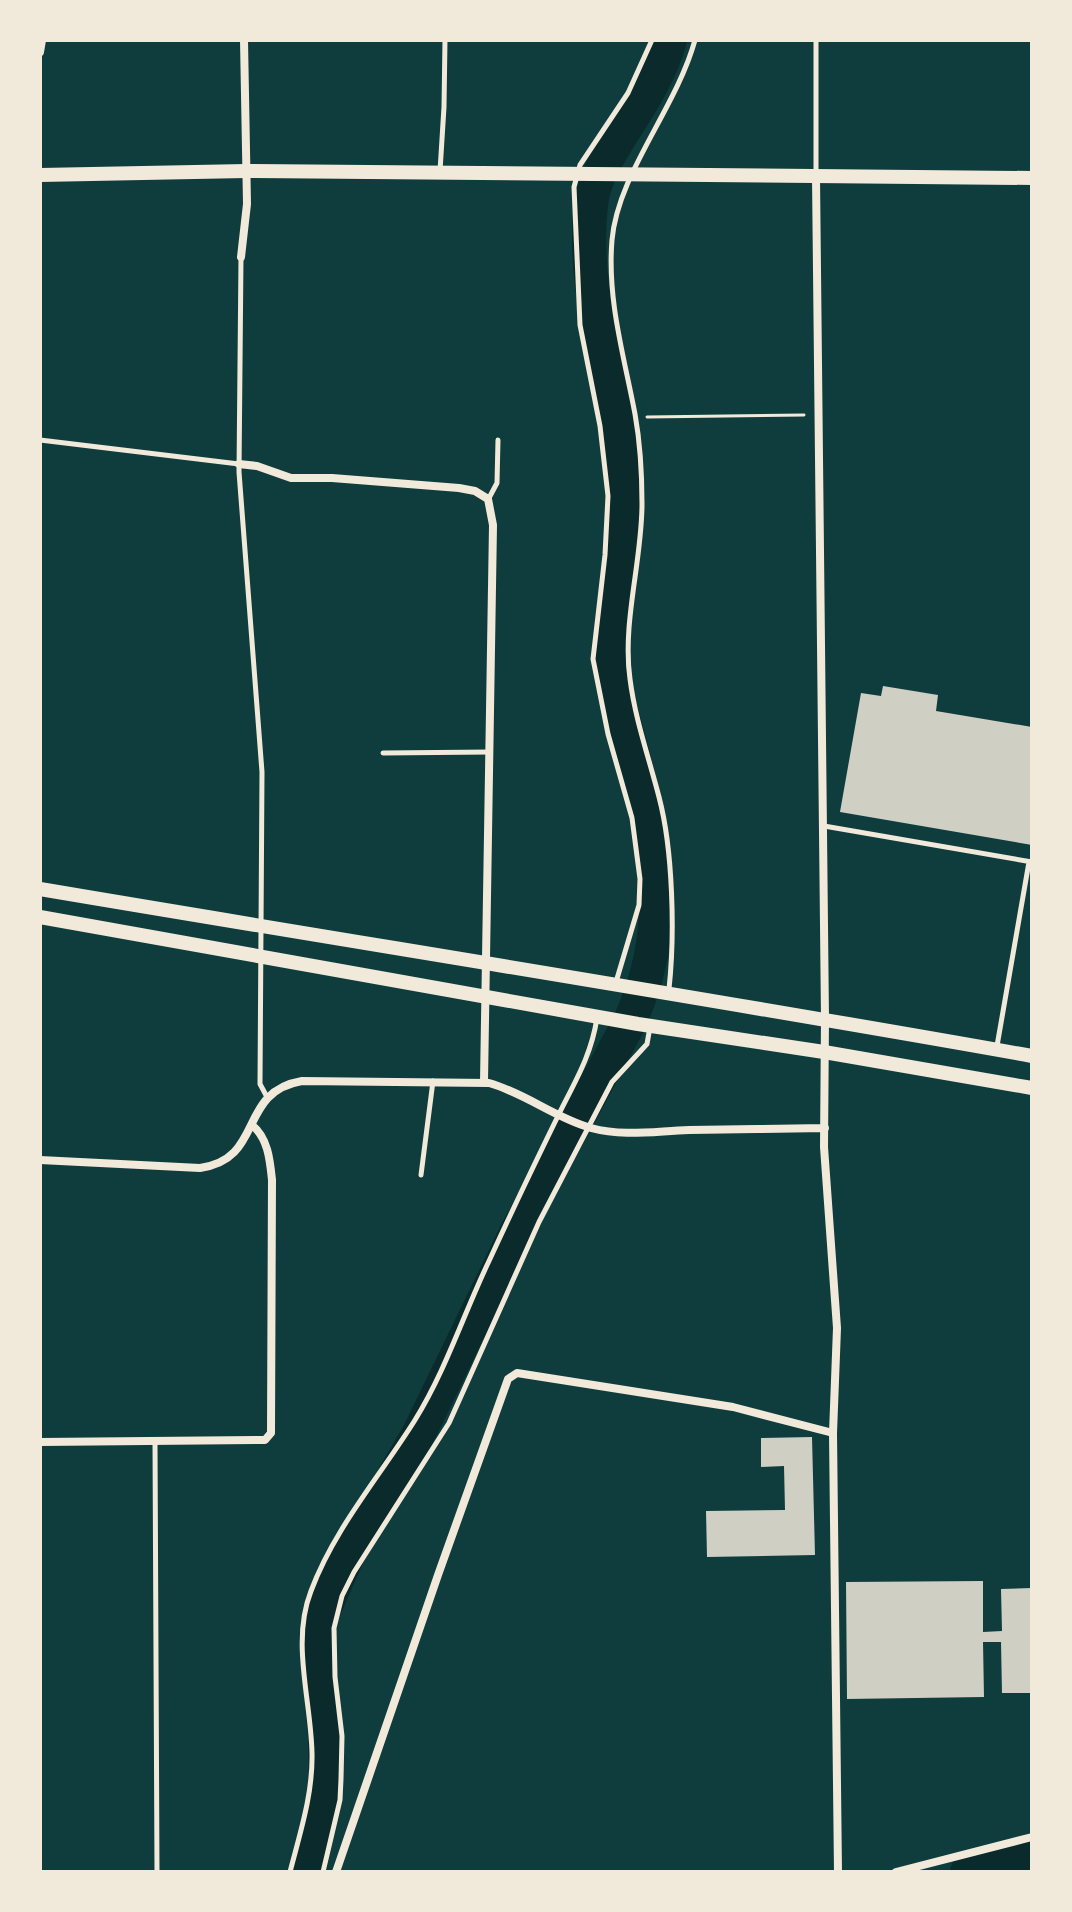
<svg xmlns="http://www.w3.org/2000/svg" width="1072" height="1912" font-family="'Varela Round',sans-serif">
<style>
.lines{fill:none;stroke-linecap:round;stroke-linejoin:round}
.river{stroke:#0a2a2b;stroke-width:34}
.building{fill:#cfcfc3}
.path{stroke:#f1e9da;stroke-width:3}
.service{stroke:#f1e9da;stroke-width:5}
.minor{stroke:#f1e9da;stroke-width:8}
.tertiary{stroke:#f1e9da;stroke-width:14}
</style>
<rect width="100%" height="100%" fill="#0f3d3e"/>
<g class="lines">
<path class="river" d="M 309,1872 L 326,1785 L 325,1737 L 317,1653 L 320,1619 L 348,1555 L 419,1433 L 518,1229 L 629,1023 C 687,898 640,794 611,670 C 610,649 614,630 616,610 C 622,566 627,520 624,476 C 618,383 578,292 592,198 C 596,174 611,152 623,132 C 641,104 661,73 670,40
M 967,1872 L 1032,1855"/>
</g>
<path class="building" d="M 883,686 L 938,695 L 936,711 L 1032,727 L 1032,845 L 840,812 L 861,693 L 881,696 Z
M 812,1437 L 815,1555 L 707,1557 L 706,1511 L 785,1510 L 784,1466 L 761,1467 L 761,1438 Z
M 983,1581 L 983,1632 L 1002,1631 L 1001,1589 L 1032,1588 L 1032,1693 L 1002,1693 L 1001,1642 L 983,1642 L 984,1697 L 847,1699 L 846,1582 Z"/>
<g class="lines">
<path class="path" d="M 647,417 L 804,415"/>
<path class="service" d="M 816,40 L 816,175
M 440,171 L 444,107 L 445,40
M 241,257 L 239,472 L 262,772 L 260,1084 L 267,1097
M 40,440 L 239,464
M 489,498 L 497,483 L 498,440
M 383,753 L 490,752
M 824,826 L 1032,862
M 616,982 L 639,905 L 640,879 L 632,818 L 608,734 L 593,659 L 605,555 L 608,496 L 600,426 L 580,325 L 574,187 L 580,165 L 628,93 L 652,40
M 669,989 C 675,934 673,850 659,797 C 649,758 635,719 630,679 C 622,623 642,561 642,504 C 642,475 640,442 635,414 C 624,356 607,300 612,240 C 618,173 676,109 695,40
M 997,1046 L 1029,862
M 421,1175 L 433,1081
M 155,1442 L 157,1872
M 290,1872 C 300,1833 313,1794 312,1753 C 311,1700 291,1642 311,1591 C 334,1529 380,1476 415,1420 C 446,1370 464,1313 489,1261 C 511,1213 534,1165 557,1118 C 574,1083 591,1057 597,1018
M 323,1872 L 340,1800 L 341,1779 L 342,1736 L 335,1677 L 334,1628 L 342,1596 L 354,1572 L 449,1423 L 539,1222 L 612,1082 L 647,1044 L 650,1027"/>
<path class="minor" d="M 40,52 L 42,40
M 816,177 L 825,1019 L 824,1147 L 837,1328 L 833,1433 L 838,1872
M 241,257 L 247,204 L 244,40
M 239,464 L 257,466 L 291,478 L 332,478 L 459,488 L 475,491 L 488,499 L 493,525 L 484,1082
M 40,1160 L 200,1168 C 265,1159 237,1092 302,1081 L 489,1083 C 525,1093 555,1118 591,1128 C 624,1137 655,1131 689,1130 C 734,1129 780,1129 825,1128
M 40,1442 L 265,1440 L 271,1433 L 272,1180 C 270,1160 268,1138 252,1125
M 336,1872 L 438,1575 L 508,1379 L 517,1373 L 733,1407 L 833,1433
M 896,1872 L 1032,1837"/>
<path class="tertiary" d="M 40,175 L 246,171 L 1032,178
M 40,889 C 371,945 702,997 1032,1056
M 40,917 L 638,1024 L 824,1052 L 1032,1088"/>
</g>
<rect width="1072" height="1912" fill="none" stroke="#f1e9da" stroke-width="84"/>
</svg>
